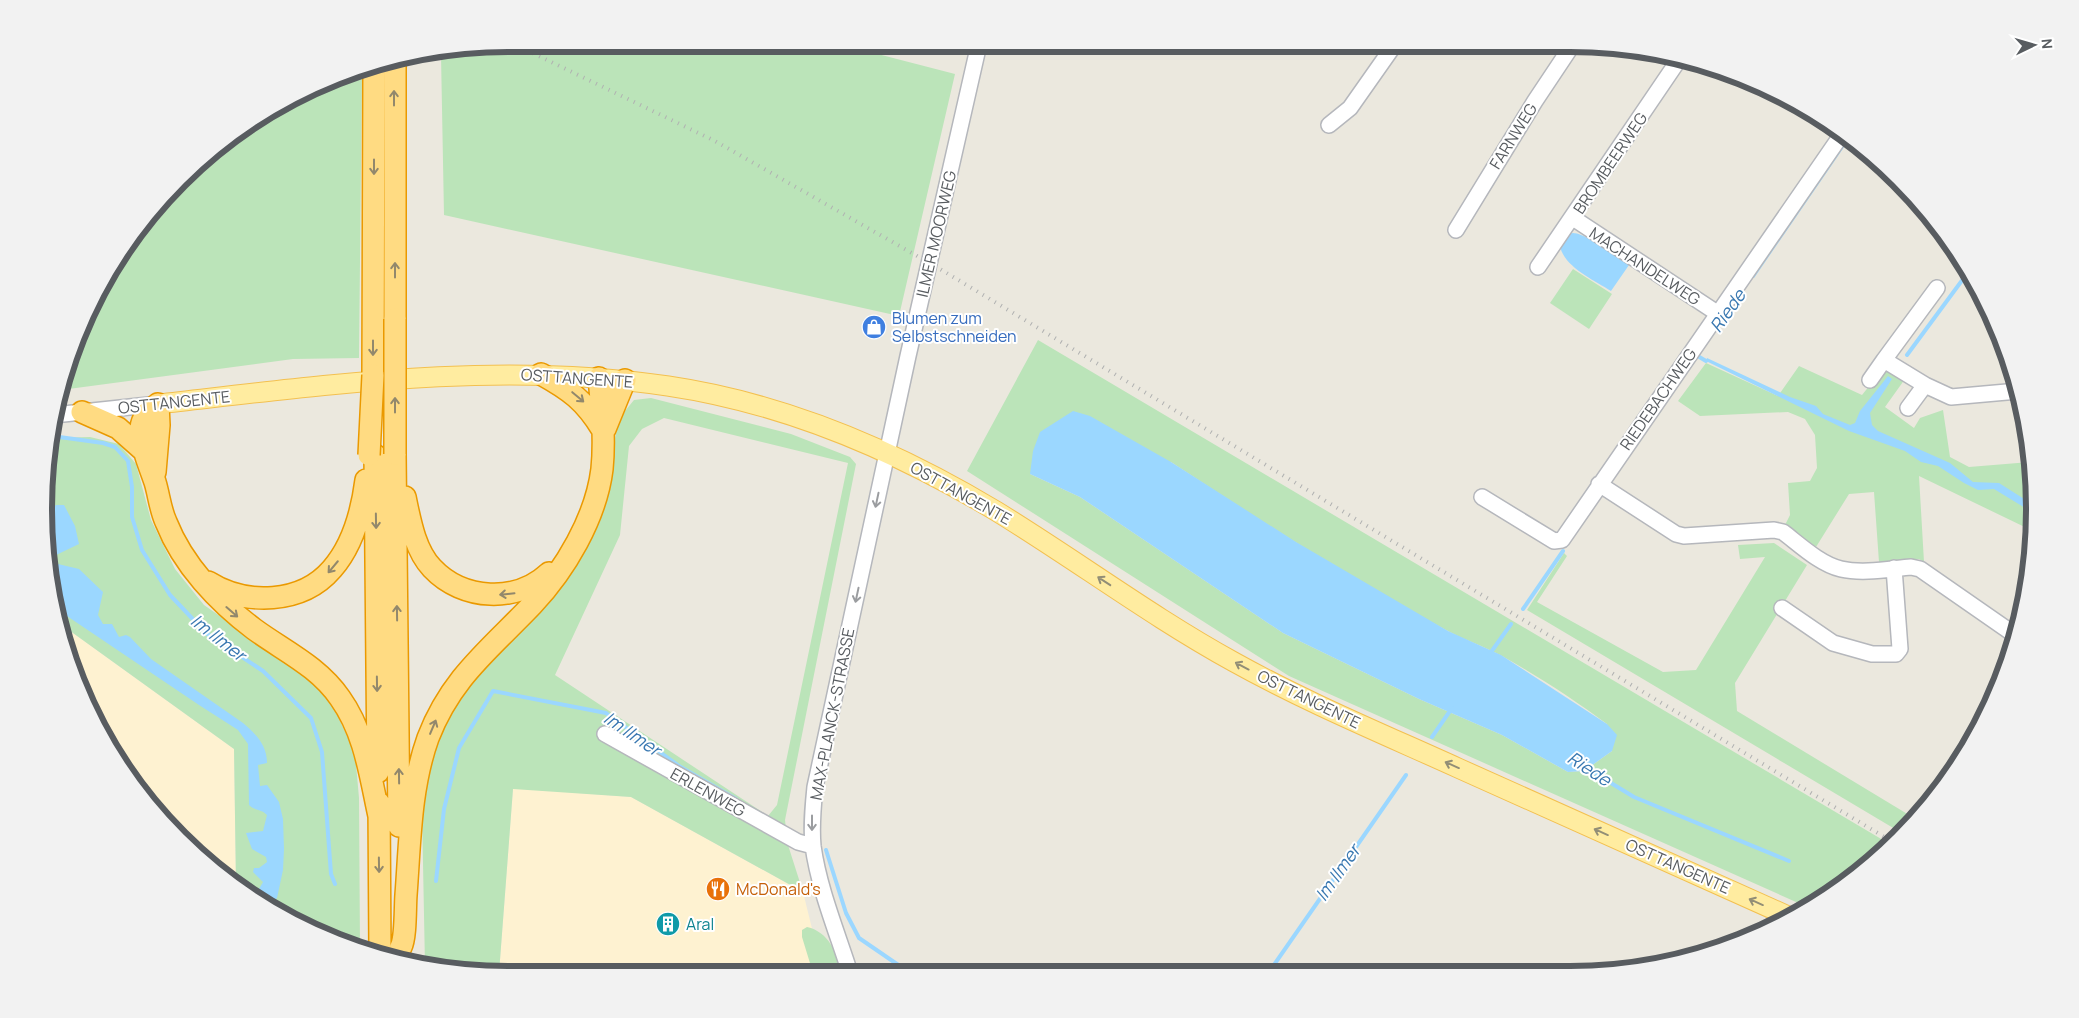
<svg xmlns="http://www.w3.org/2000/svg" width="2079" height="1018" font-family="Manrope,sans-serif">
<style>
.commercial{fill:#fef2d1}
.green{fill:#bbe4b9;fill-rule:evenodd}
.water{fill:#9bd7ff}
.lines{fill:none;stroke-linecap:round;stroke-linejoin:round}
.stream{stroke:#9bd7ff;stroke-width:4}
.minor-casing{stroke:#b5b7bc;stroke-width:18}
.major-casing{stroke:#f3c050;stroke-width:21}
.highway-casing{stroke:#ea9900;stroke-width:24}
.minor{stroke:#fff;stroke-width:15}
.major{stroke:#ffeca0;stroke-width:19}
.highway{stroke:#ffdb82;stroke-width:21}
.rail{stroke:#b0b1b1;stroke-width:4;stroke-dasharray:1 6;stroke-linecap:butt}
.highway-bridge-casing{stroke:#ea9900;stroke-width:24;stroke-linecap:butt}
.highway-bridge{stroke:#ffdb82;stroke-width:21}
.oneway{stroke:#92886c}
.oneway2{stroke:#9b9da0}
.oneway3{stroke:#928e76}
.labels{text-anchor:middle;stroke-width:4;stroke-linejoin:round;paint-order:stroke}
.street-label{font-size:16px;fill:#585c60;stroke:#fff}
.shop-label{font-size:16px;fill:#366cbe;stroke:#fff;text-anchor:start}
.food-label{font-size:16px;fill:#c56008;stroke:#fff;text-anchor:start}
.culture-label{font-size:16px;fill:#0d838f;stroke:#fff;text-anchor:start}
.water-label{font-size:18px;font-style:italic;fill:#3978b1;stroke:#fff}
.rim{fill:none;stroke:#585c60;stroke-width:6}
</style>
<rect width="100%" height="100%" fill="#ebe8de"/>
<path class="commercial" d="M 66,628 L 234,749 L 236,884 L 180,838 L 92,715 Z
M 513,788 L 631,797 L 803,892 L 823,973 L 499,973 Z"/>
<path class="green" d="M 509,44 L 839,44 L 955,74 L 899,316 L 444,215 L 441,55 Z
M 362,68 L 359,358 L 293,359 L 61,390 L 79,331 L 122,251 L 226,140 Z
M 1573,269 L 1612,294 L 1589,329 L 1550,303 Z
M 1038,340 L 1888,843 L 1853,878 L 1805,906 L 1289,676 L 967,471 ZM 1171,462 C 1260,521 1352,579 1446,630 C 1464,640 1484,646 1502,656 C 1536,675 1575,700 1607,724 L 1612,751 L 1584,771 L 1568,772 L 1502,735 L 1419,699 L 1283,633 L 1080,497 L 1030,474 Z
M 1706,363 L 1778,396 L 1799,366 L 1862,395 L 1886,365 L 1905,379 L 1885,407 L 1914,428 L 1920,418 L 1943,410 L 1950,457 L 1969,467 L 2030,462 L 2035,509 L 2033,531 L 1919,476 L 1924,562 L 1919,559 L 1879,562 L 1874,492 L 1849,494 L 1816,547 L 1785,525 L 1790,515 L 1788,483 L 1810,481 L 1817,468 L 1815,435 L 1805,419 L 1788,412 L 1700,416 L 1678,401 Z
M 651,398 L 791,434 L 850,457 L 856,464 L 785,820 L 788,845 L 803,892 L 631,797 L 513,789 L 499,973 L 425,966 L 422,812 L 426,765 L 444,716 L 601,502 L 617,429 L 625,411 L 634,400 ZM 664,418 L 848,463 L 777,805 L 768,816 L 555,675 L 620,535 L 629,446 L 642,429 Z
M 90,437 L 119,444 L 136,464 L 151,520 L 175,569 L 204,605 L 309,678 L 334,708 L 355,753 L 359,798 L 360,948 C 320,935 269,911 236,884 L 234,749 L 66,628 L 48,569 L 52,438 Z
M 1774,543 L 1807,565 L 1735,683 L 1737,711 L 1914,818 L 1900,832 L 1527,610 L 1564,553 L 1567,556 L 1537,602 L 1663,672 L 1696,670 L 1765,557 L 1740,559 L 1738,545 Z
M 807,927 C 829,932 837,953 842,973 L 813,973 L 802,937 L 802,930 Z"/>
<path class="water" d="M 1573,233 C 1586,233 1616,257 1629,265 L 1611,291 C 1594,280 1564,267 1560,246 L 1568,234 Z
M 1707,358 L 1790,397 L 1816,406 L 1823,414 L 1850,425 L 1855,423 L 1860,411 L 1888,376 L 1892,379 L 1870,413 L 1872,425 L 1878,431 L 1950,463 L 1973,482 L 1999,483 L 2035,506 L 2035,514 L 1994,489 L 1978,490 L 1964,483 L 1938,466 L 1921,462 L 1905,451 L 1849,431 L 1706,361 Z
M 1073,411 L 1090,416 L 1171,462 L 1296,542 L 1448,631 L 1501,655 L 1607,724 L 1617,735 L 1612,751 L 1584,771 L 1568,772 L 1502,735 L 1419,699 L 1283,633 L 1080,497 L 1030,474 L 1033,451 L 1040,432 Z
M 57,505 L 64,505 L 75,526 L 79,544 L 54,556 L 58,564 L 79,569 L 103,592 L 98,615 L 103,624 L 112,624 L 119,637 L 126,635 L 130,637 L 151,659 L 243,723 C 256,734 267,745 267,763 L 258,765 L 260,786 L 267,785 L 279,802 L 283,819 L 284,849 L 283,870 L 277,898 L 267,905 L 254,898 L 263,882 L 253,872 L 254,868 L 259,868 L 267,862 L 266,857 L 252,849 L 246,833 L 263,831 L 267,815 C 262,809 255,811 249,805 L 248,744 L 238,730 L 199,705 L 61,612 L 48,569 L 50,507 Z"/>
<g class="lines">
<path class="stream" d="M 1753,276 L 1843,145
M 1696,355 L 1706,361
M 1907,355 L 1966,275
M 52,436 L 103,443 L 115,447 L 128,461 L 132,487 L 132,517 L 142,550 L 170,595 L 206,633 L 263,671 L 311,718 L 322,752 L 331,874 L 335,884
M 1523,609 L 1563,551
M 1489,655 L 1511,624
M 1432,737 L 1452,708
M 1583,766 L 1634,797 L 1789,861
M 826,850 L 846,913 L 859,938 L 910,973
M 436,881 L 444,809 L 459,748 L 493,691 L 606,713 L 679,766 L 736,799
M 1269,972 L 1406,775"/>
<g class="minor-casing">
<path id="minor" d="M 1329,125 L 1350,108 L 1395,44
M 1573,218 L 1717,313
M 1456,230 L 1535,101 L 1573,44
M 1538,267 L 1680,58
M 1870,380 L 1884,360
M 1925,385 L 1884,360 L 1937,288
M 1908,408 L 1925,385 L 1951,397 L 2018,391
M 54,415 L 158,404
M 1599,484 L 1676,534 L 1684,536 L 1774,530 L 1783,532 C 1800,545 1820,564 1841,569 C 1863,574 1889,569 1911,567 L 1920,569 L 2015,635
M 1482,497 L 1554,541 L 1562,540 L 1842,134
M 1782,608 L 1833,643 L 1872,654 L 1896,654 L 1900,649 L 1894,568
M 605,734 L 798,842 L 813,846
M 850,973 C 837,932 819,889 813,846 C 811,826 813,807 815,787 L 908,356 L 979,44"/>
</g>
<g class="major-casing">
<path id="major" d="M 158,404 C 327,385 498,360 668,386 C 783,403 896,451 996,511 C 1076,560 1152,617 1234,662 C 1306,702 1383,734 1458,768 C 1568,817 1678,866 1788,916"/>
</g>
<g class="highway-casing">
<path id="highway" d="M 395,63 L 395,319
M 541,374 C 570,390 585,401 602,429
M 373,375 L 374,66
M 158,404 C 145,413 139,422 141,438 C 144,454 150,467 155,482 C 159,495 160,509 166,522 C 183,565 218,602 254,629 C 284,651 318,666 340,698 C 365,733 370,775 379,816
M 82,412 L 118,428 L 144,451
M 605,429 L 625,380
M 395,454 L 399,826
M 375,455 L 378,772
M 155,472 L 159,425 L 158,404
M 405,497 C 410,521 415,550 432,568 C 463,601 517,603 549,573
M 208,582 C 246,606 302,604 332,569 C 353,545 362,511 366,480
M 379,803 L 380,954
M 401,947 C 406,937 405,908 406,895 C 410,843 410,788 428,738 C 451,678 489,650 532,605 C 565,570 596,518 602,469 C 605,439 602,409 599,378"/>
</g>
<use href="#minor" class="minor"/>
<use href="#major" class="major"/>
<use href="#highway" class="highway"/>
<path class="rail" d="M 514,44 L 715,141 L 940,269 L 1891,841"/>
<g class="highway-bridge-casing">
<path id="highway-bridge" d="M 395,319 L 395,454
M 369,455 L 373,375"/>
</g>
<use href="#highway-bridge" class="highway-bridge"/>
</g>
<defs><path id="oneway-shaft" d="M-6 0H5M1.5-3L5.5 0L1.5 3" fill="none" stroke-width="1.6" stroke-linecap="round" stroke-linejoin="round" transform="scale(1.25)"/></defs>
<g class="oneway">
<use href="#oneway-shaft" transform="translate(394 98) rotate(-90)"/>
<use href="#oneway-shaft" transform="translate(374 167) rotate(90)"/>
<use href="#oneway-shaft" transform="translate(395 270) rotate(-90)"/>
<use href="#oneway-shaft" transform="translate(373 348) rotate(90)"/>
<use href="#oneway-shaft" transform="translate(578 397) rotate(40)"/>
<use href="#oneway-shaft" transform="translate(395 405) rotate(-90)"/>
<use href="#oneway-shaft" transform="translate(376 521) rotate(89)"/>
<use href="#oneway-shaft" transform="translate(333 567) rotate(130)"/>
<use href="#oneway-shaft" transform="translate(507 594) rotate(174)"/>
<use href="#oneway-shaft" transform="translate(232 612) rotate(41)"/>
<use href="#oneway-shaft" transform="translate(397 613) rotate(-91)"/>
<use href="#oneway-shaft" transform="translate(377 684) rotate(89)"/>
<use href="#oneway-shaft" transform="translate(433 727) rotate(-67)"/>
<use href="#oneway-shaft" transform="translate(399 776) rotate(-91)"/>
<use href="#oneway-shaft" transform="translate(379 865) rotate(89)"/>
</g>
<g class="oneway2">
<use href="#oneway-shaft" transform="translate(877 500) rotate(102)"/>
<use href="#oneway-shaft" transform="translate(857 595) rotate(102)"/>
<use href="#oneway-shaft" transform="translate(812 823) rotate(90)"/>
</g>
<g class="oneway3">
<use href="#oneway-shaft" transform="translate(1104 581) rotate(-147)"/>
<use href="#oneway-shaft" transform="translate(1242 666) rotate(-152)"/>
<use href="#oneway-shaft" transform="translate(1452 765) rotate(-156)"/>
<use href="#oneway-shaft" transform="translate(1601 832) rotate(-156)"/>
<use href="#oneway-shaft" transform="translate(1756 902) rotate(-156)"/>
</g>
<defs>
<g id="shop-disc" transform="scale(1.25)"><circle r="9.5" fill="#3f7fe0" stroke="#fff"/><path d="M-5-2.5h2.3a2.7 3.5 0 0 1 5.4 0H5L5.5 6h-11ZM-1.5-2.5h3a1.5 2.3 0 0 0-3 0Z" fill="#fff"/></g>
<g id="restaurant-disc" transform="scale(1.25)"><circle r="9.5" fill="#e8710a" stroke="#fff"/><path d="M-5-6h1v4h1v-4h1v4h1v-4h1v5L-1.5 .5V6h-2V.5L-5-1ZM5-6V6H3V1.5H1.5Q1.5-4 5-6Z" fill="#fff"/></g>
<g id="building-disc" transform="scale(1.25)"><circle r="9.5" fill="#0f9aa8" stroke="#fff"/><path d="M-4-6H4V6H1V3H-1V6H-4ZM-2.5-4.3h1.7v1.8h-1.7ZM.8-4.3h1.7v1.8H.8ZM-2.5-1h1.7V.8h-1.7ZM.8-1h1.7V.8H.8Z" fill="#fff"/></g>
</defs>
<g fill-rule="evenodd">
<use href="#shop-disc" x="874" y="327"/>
<use href="#restaurant-disc" x="718" y="889"/>
<use href="#building-disc" x="668" y="924"/>
</g>
<g class="labels">
<g class="street-label">
<text transform="translate(1513 136) rotate(-58)" y="6">FARNWEG</text>
<text transform="translate(1610 163) rotate(-56)" y="6">BROMBEERWEG</text>
<text transform="translate(936 234) rotate(-77)" y="6">ILMER MOORWEG</text>
<text transform="translate(1645 266) rotate(33)" y="6">MACHANDELWEG</text>
<text transform="translate(577 378) rotate(4)" y="6">OSTTANGENTE</text>
<text transform="translate(1658 399) rotate(-55)" y="6">RIEDEBACHWEG</text>
<text transform="translate(174 402) rotate(-6)" y="6">OSTTANGENTE</text>
<text transform="translate(961 493) rotate(29)" y="6">OSTTANGENTE</text>
<text transform="translate(1309 699) rotate(26)" y="6">OSTTANGENTE</text>
<text transform="translate(832 714) rotate(-79)" y="6">MAX-PLANCK-STRASSE</text>
<text transform="translate(708 792) rotate(29)" y="6">ERLENWEG</text>
<text transform="translate(1678 866) rotate(24)" y="6">OSTTANGENTE</text>
</g>
<g class="shop-label">
<text x="892" y="324">Blumen zum<tspan x="892" dy="18">Selbstschneiden</tspan></text>
</g>
<g class="food-label">
<text x="736" y="895">McDonald's</text>
</g>
<g class="culture-label">
<text x="686" y="930">Aral</text>
</g>
<g class="water-label">
<text transform="translate(1728 311) rotate(-55)" y="6">Riede</text>
<text transform="translate(218 638) rotate(38)" y="6">Im Ilmer</text>
<text transform="translate(632 734) rotate(34)" y="6">Im Ilmer</text>
<text transform="translate(1589 769) rotate(33)" y="6">Riede</text>
<text transform="translate(1338 873) rotate(-55)" y="6">Im Ilmer</text>
</g>
</g>
<path d="M0 0H2079V1018H0ZM508 52H1570A456 456 0 0 1 2026 508V510A456 456 0 0 1 1570 966H508A456 456 0 0 1 52 510V508A456 456 0 0 1 508 52Z" fill="#f2f2f2" fill-rule="evenodd"/>
<path class="rim" d="M508 52H1570A456 456 0 0 1 2026 508V510A456 456 0 0 1 1570 966H508A456 456 0 0 1 52 510V508A456 456 0 0 1 508 52Z"/>
<g transform="translate(2034 45) rotate(85)" stroke="#ffffff" stroke-width="4" paint-order="stroke">
<path d="M0-4L9 19L0 12L-9 19Z" fill="#585c60"/>
<text y="-8" font-size="14" font-weight="bold" text-anchor="middle" fill="#585c60">N</text>
</g>
</svg>
